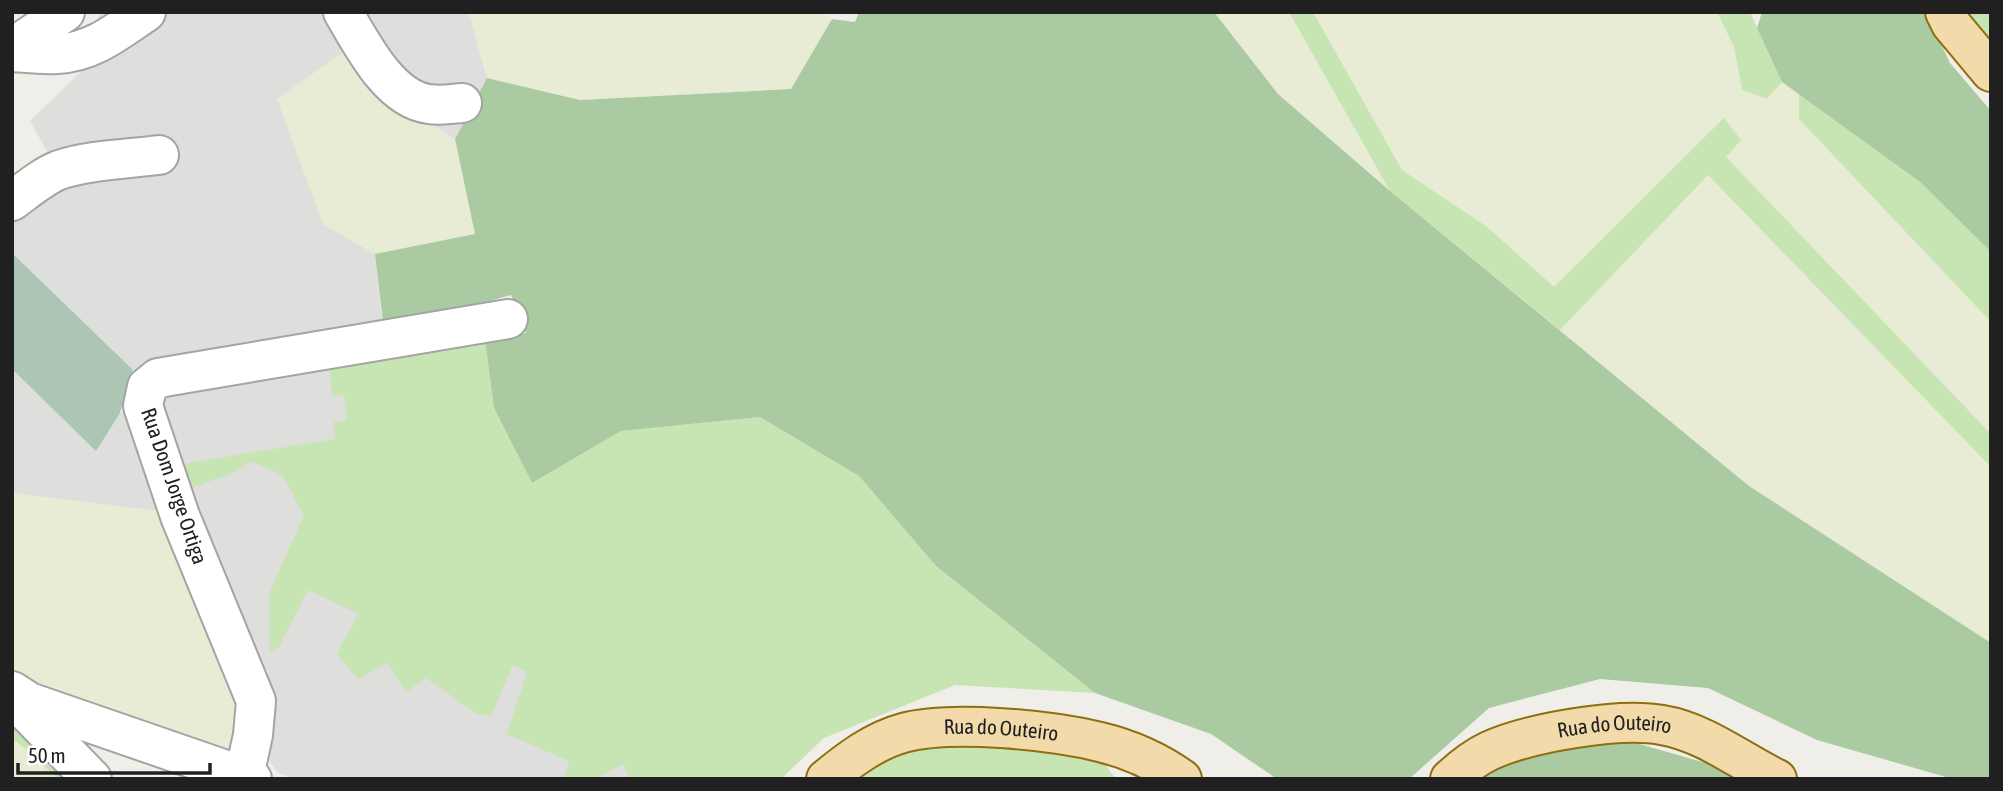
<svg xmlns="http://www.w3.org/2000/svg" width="2003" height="791" font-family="'Asap Condensed',sans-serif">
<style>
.residential{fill:#dededd}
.farmland{fill:#e9ecd5}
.grass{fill:#c7e4b3}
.forest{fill:#aacba1}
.cemetery{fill:#abc6b2}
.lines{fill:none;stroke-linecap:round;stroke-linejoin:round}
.minor-casing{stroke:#a4a4a4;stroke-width:42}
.major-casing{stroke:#8d6f0f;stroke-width:42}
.minor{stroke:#fff;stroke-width:38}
.major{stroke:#f3daaa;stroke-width:38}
.labels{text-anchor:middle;stroke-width:7;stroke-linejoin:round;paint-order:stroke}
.street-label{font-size:21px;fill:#202020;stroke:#fff}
</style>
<rect width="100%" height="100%" fill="#f0eee8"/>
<path class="residential" d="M 102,12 L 469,12 L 487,78 L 455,139 L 379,89 L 323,224 L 375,254 L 383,331 L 133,370 L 12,253 L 12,221 L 83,178 L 167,146 L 48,153 L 30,121 L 93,60 L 80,42 Z
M 485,339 L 494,408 L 629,779 L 298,779 L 278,773 L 261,749 L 268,670 L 252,670 L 156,401 L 167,384 Z
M 12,369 L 96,450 L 120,413 L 133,409 L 166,512 L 12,493 Z"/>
<path class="farmland" d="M 469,12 L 822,12 L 832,19 L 792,89 L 580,100 L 487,78 Z
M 1214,12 L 1289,12 L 1390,191 L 1278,93 Z
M 1313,12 L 1717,12 L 1734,47 L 1742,90 L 1767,99 L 1782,82 L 1799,94 L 1799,119 L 1991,322 L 1991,434 L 1725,157 L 1724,119 L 1554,287 L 1486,226 L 1402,170 Z
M 350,47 L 379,89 L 455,139 L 476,234 L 375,254 L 323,224 L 277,99 Z
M 1708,175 L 1991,467 L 1991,643 L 1749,486 L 1560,330 Z
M 12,493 L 166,512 L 242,714 L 233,749 L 219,755 L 12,677 Z
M 16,741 L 58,779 L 12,779 L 12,744 Z"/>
<path class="grass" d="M 1289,12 L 1313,12 L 1402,170 L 1486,226 L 1554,287 L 1724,118 L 1741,140 L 1726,157 L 1991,434 L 1991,467 L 1708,175 L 1560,330 L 1390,191 Z
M 1717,12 L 1750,12 L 1782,82 L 1767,99 L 1742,90 L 1734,47 Z
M 1964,12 L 1991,12 L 1991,53 Z
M 1799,94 L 1920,182 L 1991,252 L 1991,322 L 1799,119 Z
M 485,339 L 494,408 L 532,483 L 621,431 L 760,417 L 859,476 L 936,566 L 1095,693 L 955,685 L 824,738 L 781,779 L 629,779 L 623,764 L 595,779 L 563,779 L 569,761 L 507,734 L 527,672 L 513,665 L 491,716 L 477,714 L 426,678 L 407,692 L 387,663 L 358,679 L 337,654 L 358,614 L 308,590 L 279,647 L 270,652 L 270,591 L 304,515 L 282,475 L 250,461 L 234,473 L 182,491 L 171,466 L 335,439 L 334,422 L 347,421 L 344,395 L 332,396 L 329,359 Z
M 12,718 L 82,779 L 58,779 L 16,741 L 12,744 Z
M 962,741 L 1098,755 L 1116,779 L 852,779 L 907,745 Z"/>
<path class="forest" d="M 859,12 L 1214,12 L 1278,94 L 1390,191 L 1749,486 L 1991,643 L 1991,779 L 1953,779 L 1817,740 L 1708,688 L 1600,679 L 1489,708 L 1409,779 L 1277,779 L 1211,734 L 1095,693 L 936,566 L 859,476 L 760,417 L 621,431 L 532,483 L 494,408 L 485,339 L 526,333 L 511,295 L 384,331 L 375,254 L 475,234 L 455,139 L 487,78 L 580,100 L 791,89 L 832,19 L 855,22 Z
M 1762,12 L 1926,12 L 1950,63 L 1991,111 L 1991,252 L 1920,182 L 1782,82 L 1757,28 Z
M 1629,741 L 1713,765 L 1737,779 L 1472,779 L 1477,774 L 1541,753 Z"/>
<path class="cemetery" d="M 12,253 L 133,370 L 120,413 L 96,451 L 12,369 Z"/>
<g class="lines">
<g class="minor-casing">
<path id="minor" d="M 343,12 C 362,44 389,99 429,104 C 440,106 451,104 462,103
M 12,48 L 65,12
M 12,52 C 27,53 42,55 57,54 C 93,52 118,31 146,12
M 12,201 C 27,190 42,177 59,170 C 88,160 128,159 159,155
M 12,691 L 29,702 L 252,779
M 16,701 L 92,779
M 244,776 L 253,735 L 256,701 L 180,516 L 143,406 L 147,387 L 158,378 L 508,319"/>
</g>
<g class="major-casing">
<g id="major">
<path d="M 1945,12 L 1951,24 L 1991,72"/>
<path id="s1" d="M 826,779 C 849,760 874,741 903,733 C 952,720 1051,730 1100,742 C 1129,749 1158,762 1182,779"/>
<path id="s2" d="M 1450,779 C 1462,768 1474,758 1489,751 C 1528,733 1619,717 1662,725 C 1704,732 1740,761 1777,779"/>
</g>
</g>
<use href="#minor" class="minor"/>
<use href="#major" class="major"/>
</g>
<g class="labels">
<g class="street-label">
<text transform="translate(174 486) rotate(71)" y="7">Rua Dom Jorge Ortiga</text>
<text dy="7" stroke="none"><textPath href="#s1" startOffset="189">Rua do Outeiro</textPath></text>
<text dy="7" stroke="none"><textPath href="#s2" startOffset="177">Rua do Outeiro</textPath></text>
</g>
</g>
<rect width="2003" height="791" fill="none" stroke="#202020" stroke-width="28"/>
<path d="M18 763v10h192v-10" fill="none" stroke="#202020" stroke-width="3.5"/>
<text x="28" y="763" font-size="21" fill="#202020" stroke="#ffffff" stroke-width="5" paint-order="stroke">50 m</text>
</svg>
